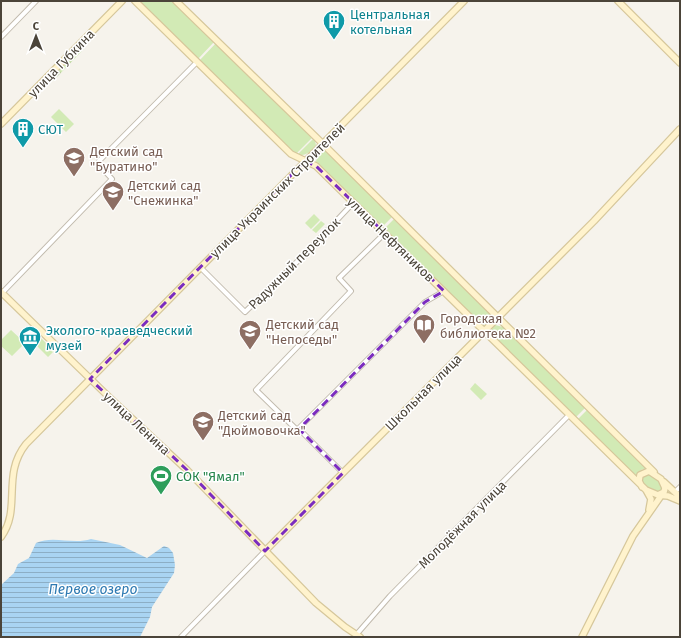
<svg xmlns="http://www.w3.org/2000/svg" width="681" height="638" font-family="'Fira Sans',sans-serif">
<style>
.green{fill:#d2eab5}
.forest{fill:url(#forest-firs)}
.water{fill:url(#water-rules)}
.lines{fill:none;stroke-linecap:round;stroke-linejoin:round}
.street-casing{stroke:#c2bbae;stroke-width:6}
.secondary-casing{stroke:#d6c79b;stroke-width:8}
.street{stroke:#fff;stroke-width:4}
.secondary{stroke:#fff3cd;stroke-width:5.5}
.marked{fill:none;stroke:#7b2cbf;stroke-width:3;stroke-dasharray:8 5;stroke-linejoin:round}
.labels{text-anchor:middle;stroke-width:3;stroke-linejoin:round;paint-order:stroke}
.culture-label{font-size:13px;fill:#0d838f;stroke:#fff;text-anchor:start}
.street-label{font-size:13px;fill:#4b4439;stroke:#fff}
.education-label{font-size:13px;fill:#785e54;stroke:#fff;text-anchor:start}
.leisure-label{font-size:13px;fill:#27864d;stroke:#fff;text-anchor:start}
.water-label{font-size:14px;font-style:italic;fill:#2e7ab2;stroke:#fff}
</style>
<defs>
<pattern id="forest-firs" width="22" height="20" patternUnits="userSpaceOnUse"><rect width="22" height="20" fill="#d2eab5"/><path d="M5 1l3.5 6h-7zM16 11l3.5 6h-7z" fill="#b6ca9c"/></pattern>
<pattern id="water-rules" width="6" height="5" patternUnits="userSpaceOnUse"><rect width="6" height="5" fill="#a9d4f2"/><path d="M0 2.5h6" fill="none" stroke="#8caec5"/></pattern>
</defs>
<rect width="100%" height="100%" fill="#f6f3ec"/>
<path class="green" d="M 138,1 L 173,1 L 214,42 L 198,59 Z
M 216,43 L 313,137 L 295,155 L 199,61 Z
M 59,109 L 74,124 L 66,132 L 51,117 Z
M 314,138 L 316,145 C 311,152 306,156 297,155 Z
M 326,150 L 393,216 L 382,227 L 316,162 L 317,156 Z
M 314,214 L 320,220 L 311,229 L 305,223 Z
M 395,218 L 492,315 L 492,318 L 486,324 L 482,325 L 384,229 Z
M 321,221 L 325,224 L 316,233 L 312,230 Z
M 495,325 L 503,327 L 585,408 L 576,417 L 491,334 L 491,330 Z
M 11,330 L 25,343 L 12,356 L 1,346 L 1,340 Z
M 475,383 L 487,394 L 481,400 L 470,389 Z
M 587,410 L 647,468 L 641,470 L 637,478 L 578,419 Z
M 649,472 L 662,483 L 662,490 L 659,492 C 651,490 642,487 642,477 Z"/>
<path class="forest" d="M 79,49 L 82,51 L 53,81 L 51,78 Z
M 37,334 L 54,351 L 48,357 L 31,340 Z"/>
<path class="water" d="M 91,539 L 120,545 L 147,558 L 164,546 L 169,548 L 173,553 L 175,565 L 174,573 L 152,607 L 150,617 L 140,637 L 1,637 L 1,585 L 14,573 L 18,564 L 29,558 L 36,543 C 53,535 73,545 91,539 Z"/>
<g class="lines">
<g class="street-casing">
<path id="street" d="M 1,37 L 36,1
M 385,233 L 339,278 L 351,291 L 256,390 L 297,430 L 425,302 L 444,291
M 200,267 L 245,312 L 303,256 L 354,202
M 2,293 L 112,179 L 100,166 L 99,161 L 197,62
M 299,429 L 343,473
M 675,492 L 680,487
M 356,635 L 390,596 L 569,415
M 181,637 L 265,551"/>
</g>
<g class="secondary-casing">
<path id="secondary" d="M 135,1 L 291,154 L 316,166 L 646,490 L 658,495 L 664,492 L 665,488 L 661,479 L 649,471 L 640,475 L 639,481 L 642,487
M 176,1 L 323,144 L 654,472
M 618,1 L 680,63
M 1,124 L 122,1
M 1,292 L 110,398 L 187,470 L 316,603 L 345,627 L 360,637
M 664,482 L 680,497
M 646,490 L 651,499 L 649,510
M 658,495 L 668,496 L 680,501
M 1,537 C 22,509 1,475 26,444 L 464,1
M 265,551 L 594,221 L 680,129
M 582,637 L 633,536 L 663,493"/>
</g>
<use href="#street" class="street"/>
<use href="#secondary" class="secondary"/>
</g>
<path class="marked" d="M 305,161 L 316,166 L 444,291 L 425,302 L 299,429 L 343,473 L 265,551 L 187,470 L 90,379 Z"/>
<defs>
<g id="building-pin" transform="scale(1.15)"><path d="M0 17L-7.5 6A9.5 9.5 0 1 1 7.5 6Z" fill="#0f9aa8" stroke="#fff"/><path d="M-4-6H4V6H1V3H-1V6H-4ZM-2.5-4.3h1.7v1.8h-1.7ZM.8-4.3h1.7v1.8H.8ZM-2.5-1h1.7V.8h-1.7ZM.8-1h1.7V.8H.8Z" fill="#fff"/></g>
<g id="school-pin" transform="scale(1.15)"><path d="M0 17L-7.5 6A9.5 9.5 0 1 1 7.5 6Z" fill="#8d6e63" stroke="#fff"/><path d="M0-5L7-2L0 1L-7-2ZM-4 1L0 2.5L4 1V4Q0 6-4 4Z" fill="#fff"/></g>
<g id="library-pin" transform="scale(1.15)"><path d="M0 17L-7.5 6A9.5 9.5 0 1 1 7.5 6Z" fill="#8d6e63" stroke="#fff"/><path d="M-6-4Q-3-5.5-.7-3.5V5Q-3 3-6 4ZM6-4Q3-5.5 .7-3.5V5Q3 3 6 4Z" fill="#fff"/></g>
<g id="museum-pin" transform="scale(1.15)"><path d="M0 17L-7.5 6A9.5 9.5 0 1 1 7.5 6Z" fill="#0f9aa8" stroke="#fff"/><path d="M0-6L6-3V-2H-6V-3ZM-5-1h2V3h-2ZM-1-1h2V3h-2ZM3-1h2V3H3ZM-6 4H6V6H-6Z" fill="#fff"/></g>
<g id="stadium-pin" transform="scale(1.15)"><path d="M0 17L-7.5 6A9.5 9.5 0 1 1 7.5 6Z" fill="#2e9e5b" stroke="#fff"/><path d="M0-5a6.5 5 0 1 0 0 10a6.5 5 0 1 0 0-10ZM-3.5-1.8h7v3.6h-7Z" fill="#fff"/></g>
</defs>
<g fill-rule="evenodd">
<use href="#building-pin" x="334" y="21"/>
<use href="#building-pin" x="23" y="129"/>
<use href="#school-pin" x="74" y="158"/>
<use href="#school-pin" x="113" y="192"/>
<use href="#library-pin" x="424" y="325"/>
<use href="#school-pin" x="250" y="331"/>
<use href="#museum-pin" x="30" y="337"/>
<use href="#school-pin" x="203" y="422"/>
<use href="#stadium-pin" x="161" y="476"/>
</g>
<g class="labels">
<g class="culture-label">
<text x="350" y="19">Центральная<tspan x="350" dy="15">котельная</tspan></text>
<text x="38" y="134">СЮТ</text>
<text x="46" y="335">Эколого-краеведческий<tspan x="46" dy="15">музей</tspan></text>
</g>
<g class="street-label">
<text transform="translate(61 63) rotate(-46)" y="5">улица Губкина</text>
<text transform="translate(277 190) rotate(-45)" y="5">улица Украинских Строителей</text>
<text transform="translate(391 239) rotate(44)" y="5">улица Нефтяников</text>
<text transform="translate(294 263) rotate(-45)" y="5">Радужный переулок</text>
<text transform="translate(423 392) rotate(-45)" y="5">Школьная улица</text>
<text transform="translate(137 423) rotate(43)" y="5">улица Ленина</text>
<text transform="translate(462 524) rotate(-45)" y="5">Молодёжная улица</text>
</g>
<g class="education-label">
<text x="90" y="156">Детский сад<tspan x="90" dy="15">"Буратино"</tspan></text>
<text x="128" y="190">Детский сад<tspan x="128" dy="15">"Снежинка"</tspan></text>
<text x="440" y="323">Городская<tspan x="440" dy="15">библиотека №2</tspan></text>
<text x="266" y="329">Детский сад<tspan x="266" dy="15">"Непоседы"</tspan></text>
<text x="218" y="420">Детский сад<tspan x="218" dy="15">"Дюймовочка"</tspan></text>
</g>
<g class="leisure-label">
<text x="176" y="481">СОК "Ямал"</text>
</g>
<g class="water-label">
<text x="93" y="594">Первое озеро</text>
</g>
</g>
<rect width="681" height="638" fill="none" stroke="#4b4439" stroke-width="4"/>
<g transform="translate(36 36)" stroke="#ffffff" stroke-width="3" paint-order="stroke">
<path d="M0-3L7 15L0 10L-7 15Z" fill="#4b4439"/>
<text y="-6" font-size="11" font-weight="bold" text-anchor="middle" fill="#4b4439">С</text>
</g>
</svg>
